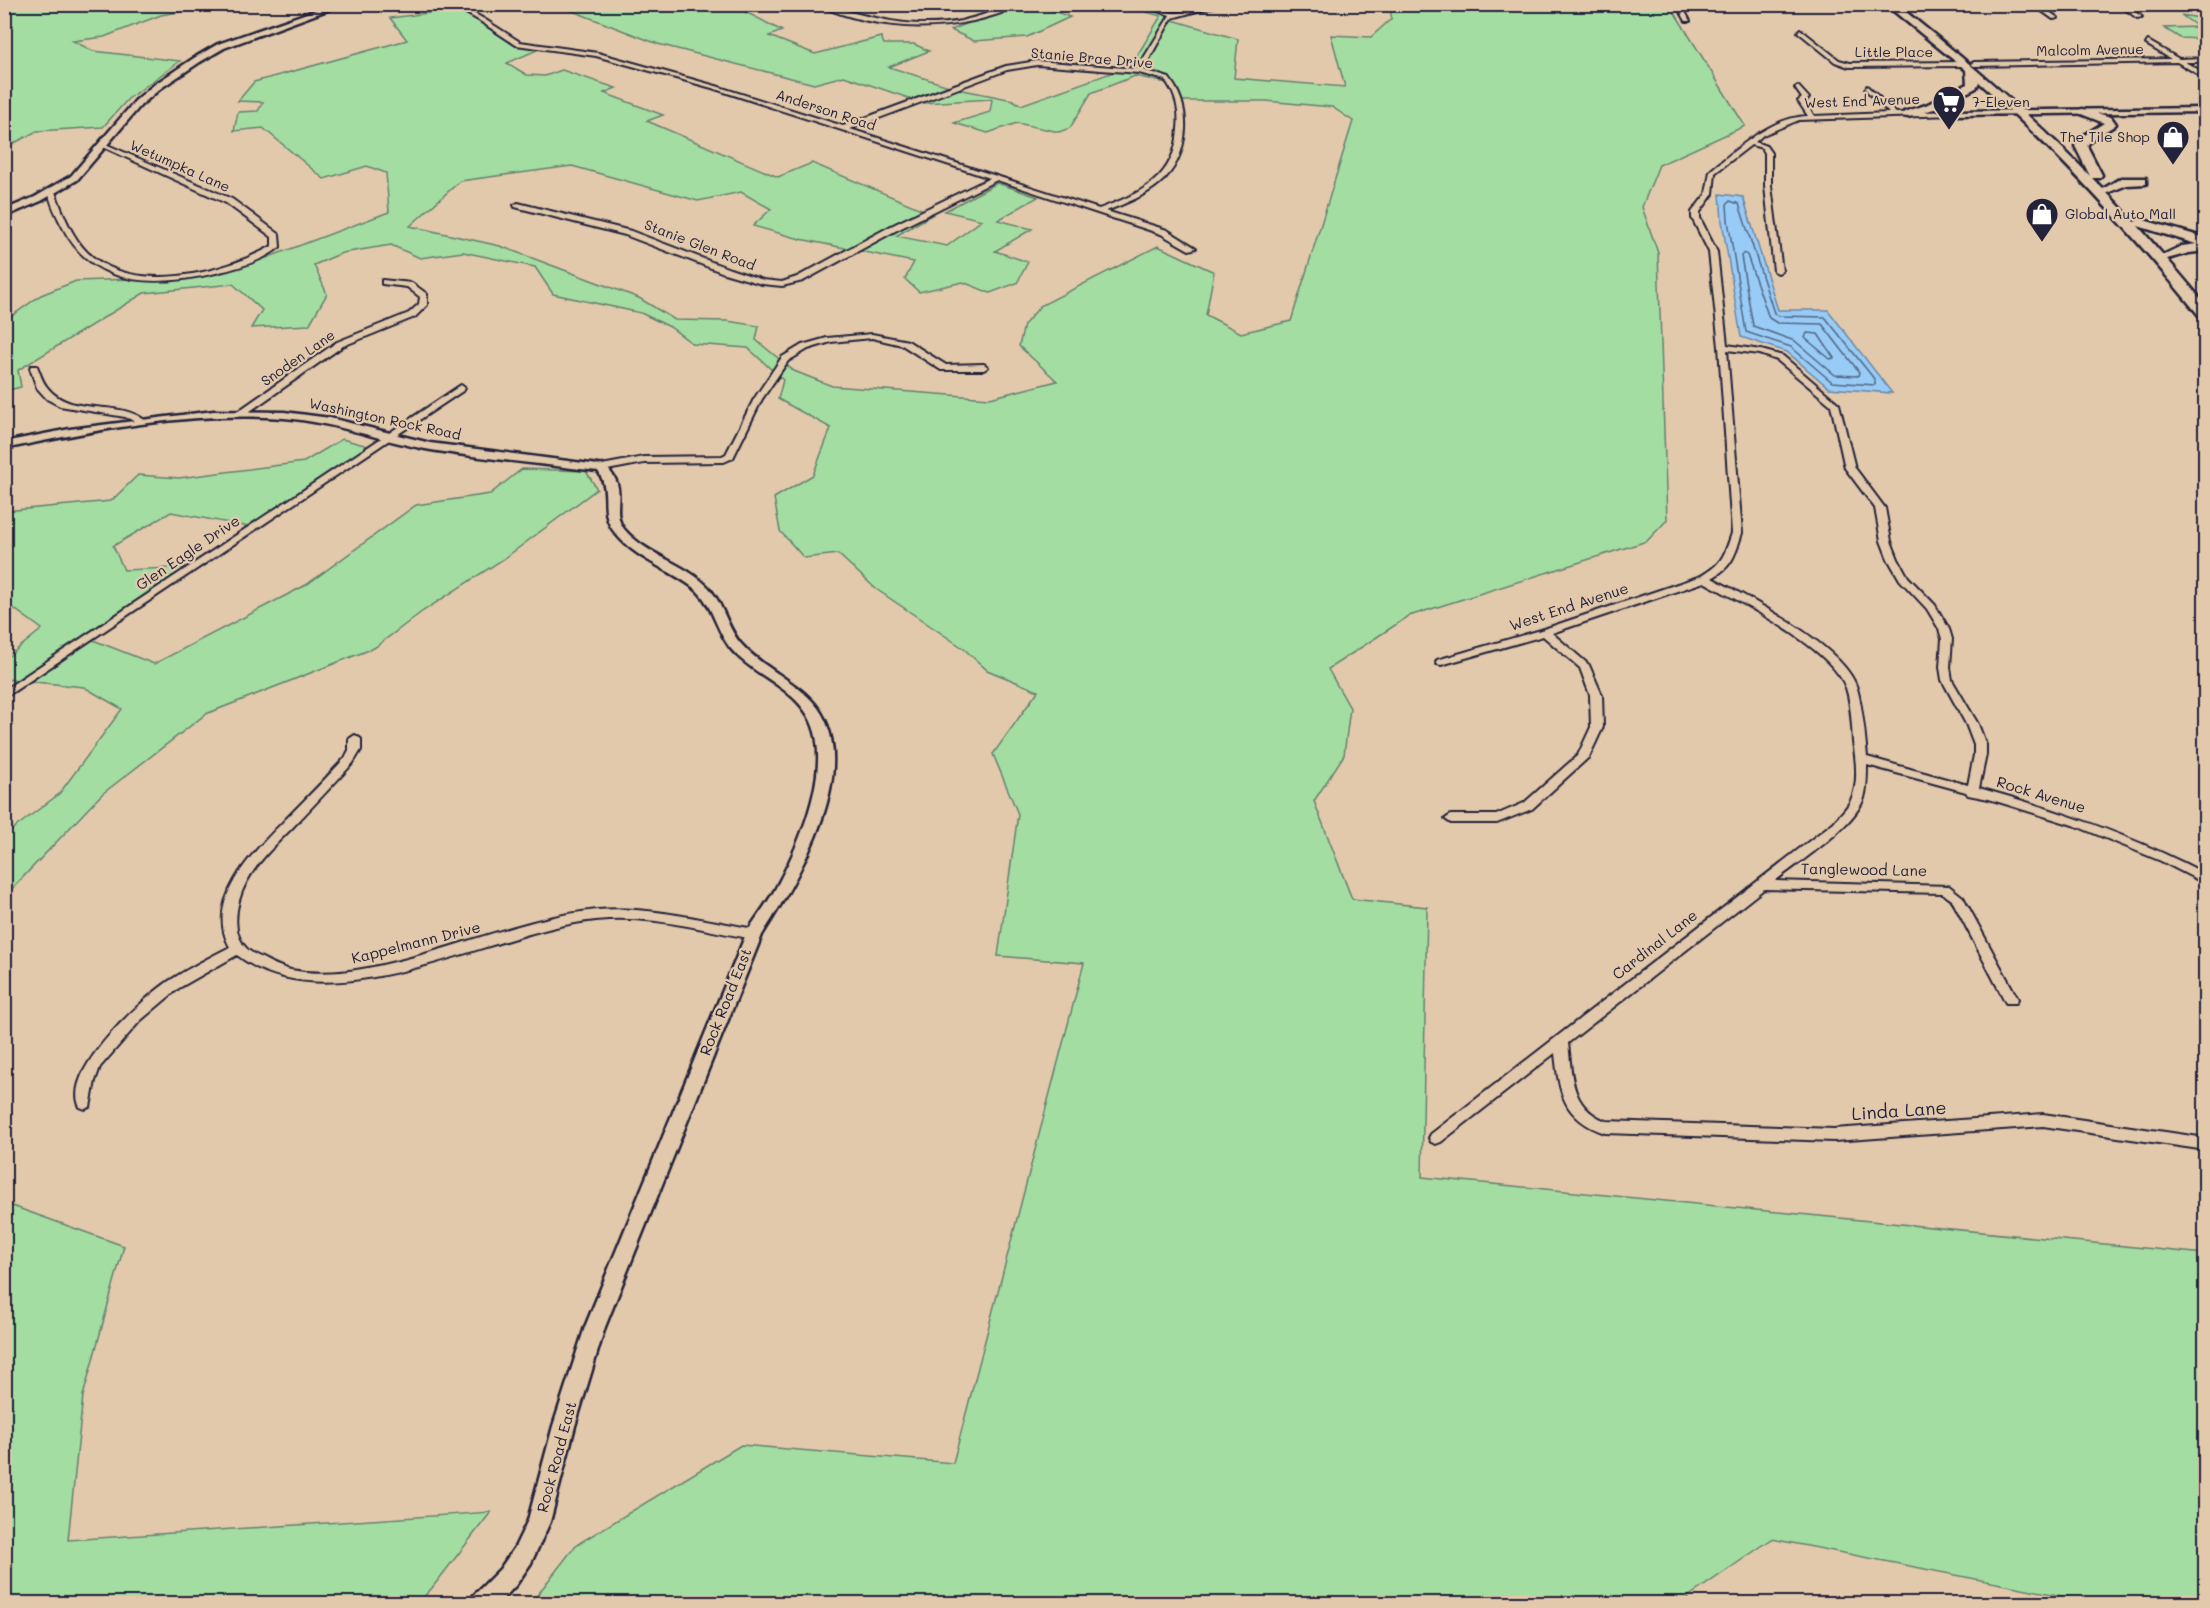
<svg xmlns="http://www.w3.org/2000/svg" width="2210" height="1608" font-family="Mali,sans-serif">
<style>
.green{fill:#a4dda2;stroke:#63806e;stroke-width:1.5}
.water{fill:#98cbf5;stroke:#6987ab;stroke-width:1.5}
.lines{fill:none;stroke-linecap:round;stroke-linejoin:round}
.shore{stroke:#516685;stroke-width:1.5}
.minor-casing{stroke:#22223b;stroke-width:4}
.tertiary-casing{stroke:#22223b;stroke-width:5}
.trunk-casing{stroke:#22223b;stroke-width:5}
.minor{fill:#e3c9ab;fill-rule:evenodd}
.tertiary{fill:#e3c9ab;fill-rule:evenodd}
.trunk{fill:#e3c9ab;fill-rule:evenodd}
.labels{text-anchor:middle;stroke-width:4.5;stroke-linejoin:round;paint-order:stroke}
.far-street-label{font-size:14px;fill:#22223b;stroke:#e3c9ab}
.far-poi-label{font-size:14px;fill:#22223b;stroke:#e3c9ab;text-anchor:start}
.street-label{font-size:15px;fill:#22223b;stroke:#e3c9ab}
.near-street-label{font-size:18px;fill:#22223b;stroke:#e3c9ab}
</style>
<rect width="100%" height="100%" fill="#e3c9ab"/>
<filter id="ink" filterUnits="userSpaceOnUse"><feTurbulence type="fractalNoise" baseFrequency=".0167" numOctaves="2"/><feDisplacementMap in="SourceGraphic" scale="12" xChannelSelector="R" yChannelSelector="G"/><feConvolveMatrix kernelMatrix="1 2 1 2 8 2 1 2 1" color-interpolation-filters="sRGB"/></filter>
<g filter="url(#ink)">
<path class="green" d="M 112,4 L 205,4 L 208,7 L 161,15 L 104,37 L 73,41 L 93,51 L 180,61 L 128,99 L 103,127 L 37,131 L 5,148 L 5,5 Z
M 659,4 C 675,11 706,1 726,5 C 742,8 766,23 782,31 L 769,36 L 815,54 L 881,37 L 884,44 L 914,44 L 929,51 L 889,67 L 958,89 L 1013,100 L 1021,105 L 1131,66 L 1161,16 L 1121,5 L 1136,5 L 1170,15 L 1169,19 L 1238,39 L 1234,78 L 1345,87 L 1331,35 L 1371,37 L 1391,19 L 1391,5 L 1670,5 L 1745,126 L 1659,165 L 1642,207 L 1658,253 L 1667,520 L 1647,541 L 1409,616 L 1328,669 L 1350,708 L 1344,755 L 1314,801 L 1352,899 L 1427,907 L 1422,1177 L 2205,1254 L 2205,1603 L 2098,1603 L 1772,1539 L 1688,1597 L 1691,1603 L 531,1603 L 576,1545 L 741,1445 L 953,1463 L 1084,963 L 998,956 L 1018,814 L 993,754 L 1038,691 L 987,670 L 963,648 L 876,589 L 838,554 L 804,558 L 780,531 L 774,498 L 813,475 L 831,428 L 778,399 L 783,380 L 748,348 L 693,344 L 670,327 L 641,313 L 553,294 L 535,267 L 463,252 L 420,258 L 391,245 L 342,253 L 314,265 L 327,294 L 309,325 L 251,328 L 262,310 L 233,284 L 144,293 L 18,370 L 21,387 L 5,391 L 5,321 L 41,295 L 76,281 L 160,278 L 245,266 L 389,212 L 386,173 L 367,166 L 324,179 L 263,128 L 234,131 L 238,112 L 258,111 L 263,102 L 238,101 L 254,82 L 407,40 L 390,18 L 428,13 L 451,5 L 473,5 L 461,8 L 510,40 L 544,47 L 507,63 L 527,75 L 545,76 L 562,70 L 616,88 L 604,93 L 663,115 L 647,121 L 778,177 L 812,163 L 933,214 L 896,236 L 947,246 L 982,220 L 945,211 L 997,183 L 1038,197 L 998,220 L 1032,229 L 995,251 L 1028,262 L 1017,283 L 990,293 L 963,282 L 919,292 L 905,279 L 914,262 L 800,239 L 753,226 L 771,209 L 741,192 L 698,201 L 572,166 L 460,181 L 410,226 L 500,246 L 639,298 L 675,320 L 727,321 L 759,326 L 756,340 L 794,371 L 832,386 L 990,398 L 1057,381 L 1019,346 L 1024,325 L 1040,306 L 1158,246 L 1214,272 L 1206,315 L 1241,333 L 1291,321 L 1353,121 L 1332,107 L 1266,101 L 1183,101 L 1171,84 L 1135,76 L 1091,93 L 1070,128 L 1059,132 L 1017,123 L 988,133 L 954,123 L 990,112 L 992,99 L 923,103 L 844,76 L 814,84 L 658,44 L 557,5 Z
M 985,5 L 1037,5 L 1070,17 L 1027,37 L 974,41 L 951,30 L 1006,8 Z
M 2181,15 L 2205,19 L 2205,39 L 2180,38 L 2164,28 L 2198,27 Z
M 342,439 L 372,447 L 250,527 L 171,512 L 113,546 L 124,570 L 192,567 L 88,638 L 154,664 L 306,585 L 416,505 L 490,494 L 522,469 L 586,471 L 597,489 L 505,558 L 423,611 L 374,648 L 206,714 L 102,794 L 5,896 L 5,835 L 59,794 L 122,709 L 84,687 L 5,679 L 5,659 L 42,629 L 13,608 L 5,608 L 5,511 L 111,501 L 138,475 L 179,478 L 304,462 Z
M 4,1203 L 124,1246 L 83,1396 L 68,1540 L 491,1512 L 432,1588 L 418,1603 L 5,1603 Z"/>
<path class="water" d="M 1720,194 L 1743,197 L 1778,310 L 1828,310 L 1892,393 L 1829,388 L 1787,352 L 1741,337 L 1722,221 Z"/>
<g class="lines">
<path class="shore" d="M 1730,201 L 1739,204 L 1774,313 L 1779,316 L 1825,317 L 1875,380 L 1875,385 L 1832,382 L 1791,347 L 1746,332 L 1728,220 L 1727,204 Z
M 1744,253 L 1747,255 L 1769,318 L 1777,323 L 1822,324 L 1859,372 L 1858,376 L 1835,375 L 1795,341 L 1753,326 L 1741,256 Z
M 1807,333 L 1818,334 L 1834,358 L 1830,359 L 1805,338 Z"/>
<g class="minor-casing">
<path id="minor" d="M 450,4 L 457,4 L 484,19 L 520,42 L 598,53 L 716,86 L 843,126 L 1006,66 L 1037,61 L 1137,69 L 1170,15 L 1137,4 C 1150,4 1162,12 1175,13 C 1189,13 1207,4 1223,4 L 1172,18 L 1143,70 L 1169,78 C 1181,93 1186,111 1185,130 C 1181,180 1148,195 1106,211 L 1167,230 L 1196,248 L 1189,250 L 1161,234 L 997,180 L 897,230 L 803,281 L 782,286 L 762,284 L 724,273 L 625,235 L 515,207 L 514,205 L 518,203 L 631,231 L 730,269 L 763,280 L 782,282 L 797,277 L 891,226 L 990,178 L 712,88 L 596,56 L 516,45 L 480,21 ZM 1037,65 L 1139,73 L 1165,80 C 1176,94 1180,111 1178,129 C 1175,179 1141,193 1099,209 L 850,129 L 1007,70 Z
M 815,4 L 824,4 C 868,18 915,30 961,21 C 979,17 997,10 1014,4 L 1023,4 C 958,35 880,33 815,4 Z
M 1676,4 L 1681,4 L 1690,21 L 1686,21 Z
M 2032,4 L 2038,4 L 2058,18 L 2053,19 Z
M 2118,4 L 2124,4 L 2142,17 L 2137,18 Z
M 1800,29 L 1839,60 L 1850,63 L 1964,62 L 1967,64 L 1964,66 L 1849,67 L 1835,62 L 1798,32 Z
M 2148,41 L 2179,59 L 2206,58 L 2206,62 L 2185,62 L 2206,74 L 2206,79 L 2177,62 L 1974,66 L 1971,64 L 1974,62 L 2171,59 L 2146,44 Z
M 1798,86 L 1809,98 L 1805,102 L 1814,116 L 1889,113 L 1865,89 L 1867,86 L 1896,113 L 1954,111 L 1957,113 L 1954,115 L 1799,120 L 1763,135 L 1755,142 L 1766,146 L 1771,153 L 1771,186 L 1782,271 L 1778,273 L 1774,271 L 1765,186 L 1765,153 L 1762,148 L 1751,145 L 1715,173 L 1713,194 L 1700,212 L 1700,218 L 1717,252 L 1727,345 L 1761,350 L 1783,356 L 1839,404 L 1855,468 L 1885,508 L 1891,541 L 1898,559 L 1908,577 L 1935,605 L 1949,629 L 1952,639 L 1950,667 L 1952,680 L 1978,724 L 1986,745 L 1986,755 L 1979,788 C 2058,810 2133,836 2206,874 L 2206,884 L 2161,861 L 2076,826 L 1989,799 L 1968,795 L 1966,792 L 1867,765 C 1867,775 1867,788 1864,798 C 1853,828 1800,861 1775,881 L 1949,886 L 1963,897 L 2018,999 L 2016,1003 L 2006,1003 L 1952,900 L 1942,893 L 1764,889 L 1568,1043 C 1572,1076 1570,1107 1606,1121 L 1834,1129 L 2043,1114 L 2206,1138 L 2206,1150 L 2043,1126 L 1834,1141 L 1605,1133 C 1563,1119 1559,1092 1555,1053 L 1441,1142 L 1436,1144 L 1431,1142 L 1429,1138 L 1431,1134 L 1834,822 C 1839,815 1847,809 1851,800 C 1859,783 1856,760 1853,742 C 1852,726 1851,702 1846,688 C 1832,648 1740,602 1704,582 L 1552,633 L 1589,665 L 1602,695 L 1603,727 L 1589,757 L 1532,809 L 1497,823 L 1451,823 L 1445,819 L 1451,815 L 1496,815 L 1524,803 L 1578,755 L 1591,727 L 1590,695 L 1580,668 L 1543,636 L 1441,665 L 1437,664 L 1436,662 L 1437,660 L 1541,630 L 1701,576 C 1723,563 1724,556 1732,533 L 1719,347 L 1709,252 L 1692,218 L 1692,212 L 1706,194 L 1710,171 C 1737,149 1771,117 1808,116 L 1798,101 L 1802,98 L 1795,88 ZM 1727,350 L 1760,354 L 1777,360 L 1831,405 L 1845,468 L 1875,508 L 1881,541 L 1888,559 L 1900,580 L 1927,609 L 1939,629 L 1942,639 L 1940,667 L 1942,680 L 1966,724 L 1974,745 L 1974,755 L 1968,785 L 1867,757 C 1865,735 1863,710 1857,688 C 1844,646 1750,599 1712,578 C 1733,566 1735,555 1742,533 Z
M 103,143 L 232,199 L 279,234 L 280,247 C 263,261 238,268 216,273 C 155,287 92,289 61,224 C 56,214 49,201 49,191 L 55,192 C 63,213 71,236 87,252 C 133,296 223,274 272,246 L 272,237 L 226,203 L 101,146 L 101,144 Z
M 382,280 L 412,283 L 427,294 L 427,305 L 415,317 L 343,346 L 243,416 L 237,416 L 237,412 L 337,342 L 409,313 L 419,304 L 420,297 L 407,287 L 382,284 Z
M 872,334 L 908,341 L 946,365 L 984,364 L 988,367 L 984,370 L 941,370 L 902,345 L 872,338 L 831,342 L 808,349 L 788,361 L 762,399 L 733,458 L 724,462 L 644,463 L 602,471 L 597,468 L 602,465 L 644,457 L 722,456 L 726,454 L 754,399 L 782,357 L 802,345 L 827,338 Z
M 31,366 L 37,366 C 40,373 42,381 47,387 C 71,418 118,398 146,421 L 142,424 L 125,417 L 60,406 L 47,399 L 37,388 L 30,368 Z
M 461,385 L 465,388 L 464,390 L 4,698 L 4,690 Z
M 355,735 L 361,739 L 361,750 L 353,763 C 333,785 312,807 291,829 C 275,845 258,861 247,881 C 235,903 228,939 254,954 C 266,960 278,967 291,970 C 327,977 364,970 399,961 C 464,945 529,917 597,910 C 649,906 702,920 754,929 L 759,931 L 761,934 L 759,937 L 754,939 C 702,930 649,914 596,920 C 491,930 331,1028 237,955 L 179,988 L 140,1021 L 100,1067 L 95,1081 L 90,1107 L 85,1109 L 80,1107 C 61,1071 143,999 169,981 C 189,968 210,957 230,947 C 202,898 260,846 291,814 C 309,796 327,777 345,758 L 349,750 L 349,739 Z"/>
</g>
<g class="tertiary-casing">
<path id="tertiary" d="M 333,4 L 344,4 L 224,48 L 200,62 L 161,88 L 141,105 L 77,180 L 41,201 L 4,217 L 4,210 L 35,197 L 71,176 L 135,101 L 155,84 L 194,58 L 218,44 Z
M 2206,108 L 2206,112 L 1954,115 L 1950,113 L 1954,111 Z
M 214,411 L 284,412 L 330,418 L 430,443 L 606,466 C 609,470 614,476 616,481 C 623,497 612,514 624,529 C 646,555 682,562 706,585 C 723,601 726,627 741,644 C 763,669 798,681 818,708 C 863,771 797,880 762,935 L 605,1327 L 575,1426 L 550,1522 L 531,1563 L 516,1585 L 498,1604 L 470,1604 L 473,1596 L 500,1569 L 515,1547 L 528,1520 L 553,1426 L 585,1327 L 746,934 C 756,917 769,902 778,884 C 801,841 838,756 805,711 C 787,685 753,674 732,650 C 716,632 713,603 694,588 C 669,569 636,559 616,534 C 597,512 613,494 598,471 C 543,464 486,459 431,450 C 381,441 335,422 284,418 C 191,411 95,430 4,449 L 4,442 L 70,429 Z"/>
</g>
<g class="trunk-casing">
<path id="trunk" d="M 1885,4 L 1896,4 C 1964,58 2029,113 2090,176 L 2075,146 L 2083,136 L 2104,123 L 2076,112 L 2082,109 L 2111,117 L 2116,124 L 2114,126 L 2091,140 L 2087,146 L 2102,175 L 2100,178 L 2092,178 L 2103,189 L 2121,178 L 2146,178 L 2146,184 L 2127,185 L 2107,193 L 2134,222 L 2140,219 L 2206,238 L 2206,251 L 2189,253 L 2167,259 L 2206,305 L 2206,319 L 2201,318 C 2133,233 2060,154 1979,82 L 1976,88 L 1934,109 L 1908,117 L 1904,116 L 1904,112 L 1926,105 L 1967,84 L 1966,70 ZM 2138,226 L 2196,244 L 2197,244 L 2182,246 L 2163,255 Z"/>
</g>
<use href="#minor" class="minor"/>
<use href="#tertiary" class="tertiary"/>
<use href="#trunk" class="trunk"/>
</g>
</g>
<defs>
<g id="supermarket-pin" transform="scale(1.725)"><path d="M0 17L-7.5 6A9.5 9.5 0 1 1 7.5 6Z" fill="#22223b" stroke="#e3c9ab"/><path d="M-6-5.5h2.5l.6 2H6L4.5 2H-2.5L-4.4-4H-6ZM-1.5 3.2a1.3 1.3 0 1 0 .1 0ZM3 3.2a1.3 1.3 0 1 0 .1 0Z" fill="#fff"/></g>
<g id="shop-pin" transform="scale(1.725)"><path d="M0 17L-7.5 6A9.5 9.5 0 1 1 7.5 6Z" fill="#22223b" stroke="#e3c9ab"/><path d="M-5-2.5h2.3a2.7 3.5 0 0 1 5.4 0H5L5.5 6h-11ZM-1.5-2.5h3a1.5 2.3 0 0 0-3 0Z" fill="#fff"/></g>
</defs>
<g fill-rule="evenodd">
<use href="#supermarket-pin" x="1949" y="102"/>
<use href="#shop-pin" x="2173" y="137"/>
<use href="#shop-pin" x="2042" y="214"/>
</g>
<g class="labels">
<g class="far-street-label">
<text transform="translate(2090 50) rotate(-1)" y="5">Malcolm Avenue</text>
<text x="1894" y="57">Little Place</text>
<text transform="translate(1092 58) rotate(5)" y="5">Stanie Brae Drive</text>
<text transform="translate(1862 101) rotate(-2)" y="5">West End Avenue</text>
<text transform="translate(826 110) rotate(18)" y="5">Anderson Road</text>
<text transform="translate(180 166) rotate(24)" y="5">Wetumpka Lane</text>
<text transform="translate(700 245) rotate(21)" y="5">Stanie Glen Road</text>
<text transform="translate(298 358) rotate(-35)" y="5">Snoden Lane</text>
<text transform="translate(385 419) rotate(12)" y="5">Washington Rock Road</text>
</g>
<g class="far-poi-label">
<text x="1972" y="107">7-Eleven</text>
<text x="2150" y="142" text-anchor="end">The Tile Shop</text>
<text x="2065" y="219">Global Auto Mall</text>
</g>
<g class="street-label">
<text transform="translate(188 553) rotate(-34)" y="5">Glen Eagle Drive</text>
<text transform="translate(1569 607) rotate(-18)" y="5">West End Avenue</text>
<text transform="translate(2041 795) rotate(17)" y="5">Rock Avenue</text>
<text transform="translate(1864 870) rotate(1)" y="5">Tanglewood Lane</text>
<text transform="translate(416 943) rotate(-14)" y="5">Kappelmann Drive</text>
<text transform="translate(1655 945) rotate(-38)" y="5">Cardinal Lane</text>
<text transform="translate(726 1002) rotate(-68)" y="5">Rock Road East</text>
<text transform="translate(557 1457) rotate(-75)" y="5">Rock Road East</text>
</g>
<g class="near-street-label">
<text transform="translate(1899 1111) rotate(-4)" y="6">Linda Lane</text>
</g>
</g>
<rect width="2210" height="1608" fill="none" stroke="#e3c9ab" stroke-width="24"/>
<rect x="12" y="12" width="2186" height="1584" fill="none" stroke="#22223b" stroke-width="2" filter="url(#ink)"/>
</svg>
